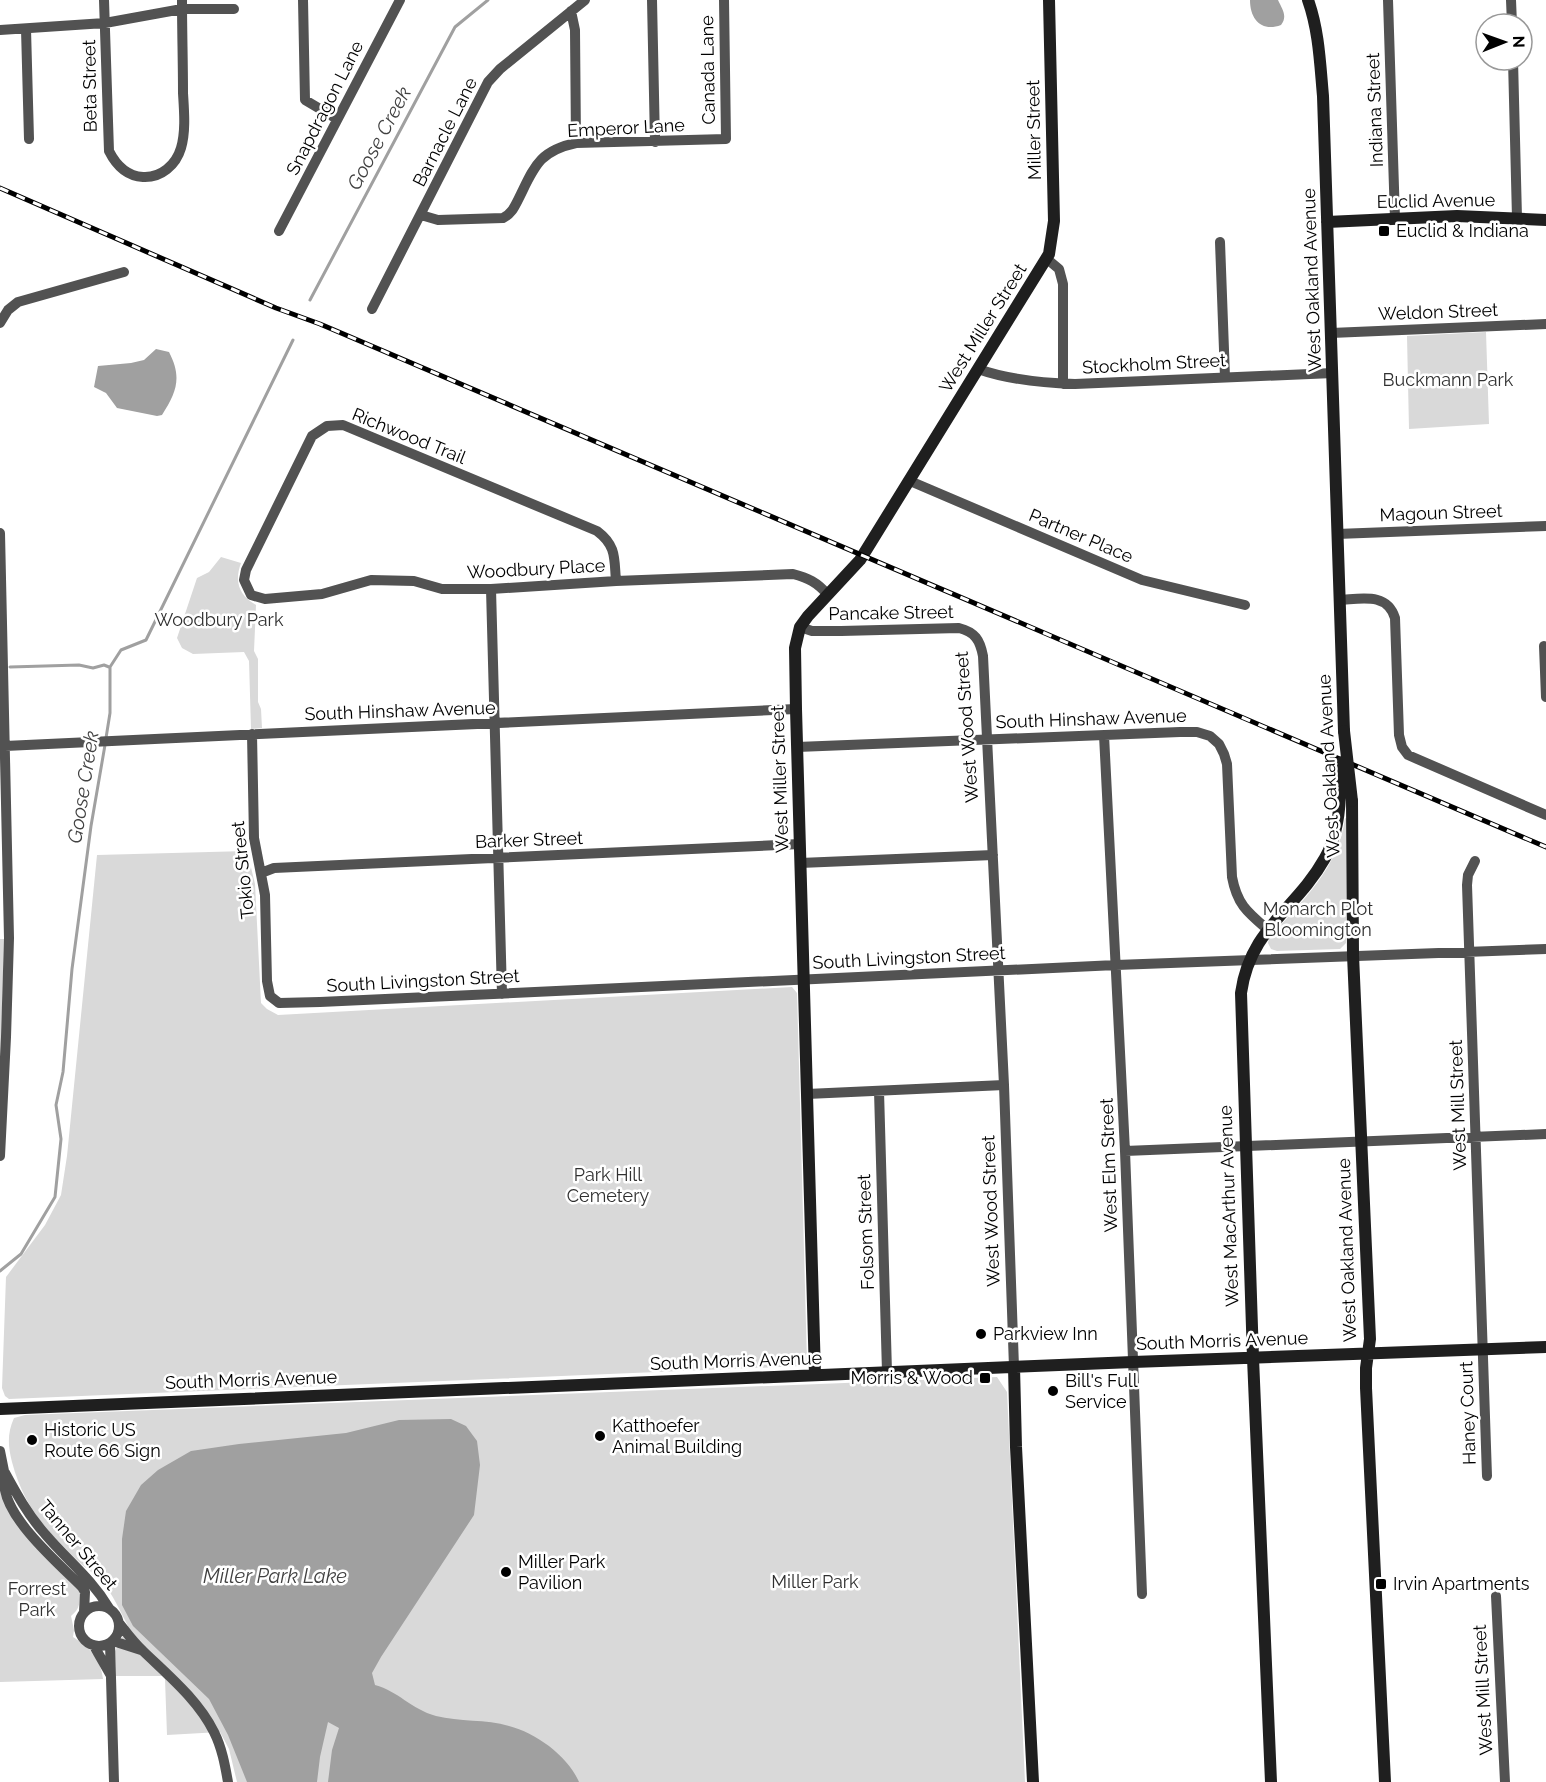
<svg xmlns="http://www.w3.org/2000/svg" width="1546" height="1782" font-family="Raleway,sans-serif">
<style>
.green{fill:#d9d9d9}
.water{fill:#a0a0a0}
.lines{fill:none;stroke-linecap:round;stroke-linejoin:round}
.stream{stroke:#a0a0a0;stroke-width:3}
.street{stroke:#525252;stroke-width:10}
.secondary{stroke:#1f1f1f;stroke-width:12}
.rail-casing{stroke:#000;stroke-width:5}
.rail{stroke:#fff;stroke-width:3;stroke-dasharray:9;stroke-linecap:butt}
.secondary-bridge{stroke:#1f1f1f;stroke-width:12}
.poi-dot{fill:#000;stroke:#fff;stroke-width:2}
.labels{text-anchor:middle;stroke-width:5;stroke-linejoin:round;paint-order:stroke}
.street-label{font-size:18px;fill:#000;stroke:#fff}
.poi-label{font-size:18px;fill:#000;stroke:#fff;text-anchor:start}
.park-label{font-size:18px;fill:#303030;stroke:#fff}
.water-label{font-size:20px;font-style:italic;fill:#414141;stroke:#fff}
</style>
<rect width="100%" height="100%" fill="#fff"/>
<path class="green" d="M 1486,332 L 1489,424 L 1409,429 L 1407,336 Z
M 221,557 L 241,563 C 234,582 239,595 256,605 L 254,651 L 258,659 L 258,702 L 261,709 L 262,728 L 251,729 L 249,661 L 244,652 L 193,654 L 182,648 L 177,638 L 197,578 L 209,572 Z
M 1345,818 L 1347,819 L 1346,943 L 1340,949 L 1277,951 L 1271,949 L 1268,943 L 1269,938 C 1301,902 1339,868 1345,818 Z
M 247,851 L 255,884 L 261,1003 L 267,1009 L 278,1015 L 792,987 L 797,993 L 807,1362 L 802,1366 L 9,1399 L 5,1396 L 2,1388 L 6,1277 L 45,1225 L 61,1195 L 67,1156 L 97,855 Z
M 0,939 L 4,939 L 0,1076 Z
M 997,1377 L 1007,1392 L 1025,1782 L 237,1782 L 229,1749 L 220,1732 L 167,1735 L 165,1679 L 162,1676 L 116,1676 L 115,1651 L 128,1626 C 120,1611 113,1594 102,1582 C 97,1575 88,1570 81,1564 C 48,1532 24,1508 12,1462 C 8,1446 7,1434 14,1418 L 25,1415 Z
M 0,1488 L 80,1591 C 80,1602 80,1609 71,1616 L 74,1630 L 73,1637 C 90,1648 101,1659 103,1679 L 0,1682 Z"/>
<path class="water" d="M 1250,0 L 1278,0 C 1282,9 1288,16 1281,25 C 1262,32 1250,20 1250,0 Z
M 156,349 L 169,352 C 182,377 177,392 162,415 L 157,416 L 117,408 L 106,393 L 94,387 L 98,366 L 131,363 L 144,360 Z
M 451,1419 L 466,1426 L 477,1441 L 480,1465 L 474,1515 L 381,1657 L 372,1673 L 375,1685 C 398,1691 411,1709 436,1716 C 459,1722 486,1719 509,1726 C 536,1733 568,1756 579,1782 L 328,1782 L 332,1750 L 339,1728 L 328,1722 L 320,1757 L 317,1782 L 247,1782 L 228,1735 L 209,1699 L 133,1626 L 122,1605 L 122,1539 L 126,1511 L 141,1485 L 158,1470 L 191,1451 L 239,1444 L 346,1433 L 399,1420 Z"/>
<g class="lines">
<path class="stream" d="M 310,300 L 455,27 L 488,0
M 10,667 L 79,665 L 93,668 L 104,665 L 109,667
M 106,738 L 110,713 L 110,667 L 121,650 L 146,640 L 293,340
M 0,1271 L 21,1254 L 55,1197 L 61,1139 L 56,1105 L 63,1072 L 72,969 L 91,826 L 105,745"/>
<path class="street" d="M 104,0 L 109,151 C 116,165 126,176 143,177 C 161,178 176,165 181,148 C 186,131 184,110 183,93 C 183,62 182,31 182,0
M 303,0 L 305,100 L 337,119
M 652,0 L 655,142
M 1388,0 L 1395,219
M 1511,0 L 1512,24
M 571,11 L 575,30 L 576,143
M 26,29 L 29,139
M 0,30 L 105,23 L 182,9 L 234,9
M 1513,60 L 1517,218
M 421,215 L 438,220 L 503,218 C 511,214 514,208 518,200 C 534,168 538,151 576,143 L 726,139 L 724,0
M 279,231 L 400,0
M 1220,242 L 1225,377
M 1047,259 L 1059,269 L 1063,284 L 1063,384
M 372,309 L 488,82 L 500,69 L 585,0
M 0,323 L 8,310 L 18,302 L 124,272
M 1331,333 L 1546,324
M 978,369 C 1009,380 1043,383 1075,384 L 1333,373
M 910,481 L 1142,580 L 1245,605
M 0,533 L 9,938 L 6,1037 L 0,1156
M 1337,534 L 1546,526
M 616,581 C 614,559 617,546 597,531 L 343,425 L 327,426 L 312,436 L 246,570 L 244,580 L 251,595 L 265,599 L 322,594 L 371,580 L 414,581 L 442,589 L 491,589 L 616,581 L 793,574 C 808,578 817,582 828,595
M 491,589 L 502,994
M 1339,600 C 1361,599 1387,592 1395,618 L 1399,735 L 1402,747 L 1408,755 L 1546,815
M 800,627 L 812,631 L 841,631 L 959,628 C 975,632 980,640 983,656 L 1004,1085 L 1014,1367
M 1544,646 L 1546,697
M 252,734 L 254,838 L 265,895 L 267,981 L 270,996 L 279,1003 L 320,1002 L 1116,965 L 1546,949
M 1104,735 L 1125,1151 L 1142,1594
M 5,746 L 796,709
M 797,747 L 1180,732 L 1197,732 L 1210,736 L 1219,744 L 1224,754 L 1227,764 L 1232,877 C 1237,904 1247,912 1267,929
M 1475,861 L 1468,875 L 1467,885 L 1487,1476
M 800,863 L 993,855
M 261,873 L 274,868 L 800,844
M 879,1091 L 887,1372
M 807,1094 L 1004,1085
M 1125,1151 L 1546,1134
M 0,1451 L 4,1471
M 1496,1596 L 1505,1782
M79 1626a20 20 0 1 1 40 0a20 20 0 1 1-40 0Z
M 84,1612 L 85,1592 L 82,1587 C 59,1564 11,1523 5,1490 C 4,1484 4,1477 4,1471 C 16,1493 28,1515 45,1534 C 68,1561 90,1577 109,1608
M 119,1623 C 126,1632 134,1643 143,1651 C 169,1676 198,1700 214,1732 C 222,1748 225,1765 228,1782
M 113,1641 L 141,1650
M 110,1643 L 114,1782
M 94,1646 L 110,1674"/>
<path class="secondary" d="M 1308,0 C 1319,31 1320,63 1323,96 L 1344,731
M 1327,222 L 1457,216 L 1546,220
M 1352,801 L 1353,955 L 1370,1339 L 1366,1368 L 1366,1388 L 1385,1782
M 1014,1367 L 1016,1447 L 1033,1782
M 815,1375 L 796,709 L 795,648 L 800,627 L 808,616 L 860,560 L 1049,254 L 1054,221 L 1049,0
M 0,1409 L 1133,1362 L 1546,1347
M 1271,1782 L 1253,1358 L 1241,993 C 1250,928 1296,910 1325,858 C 1336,839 1339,818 1340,796"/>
<g class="rail-casing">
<path id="rail" d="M 0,188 L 276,308 L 320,324 L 1546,847"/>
</g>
<use href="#rail" class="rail"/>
<path class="secondary-bridge" d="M 1344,731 L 1352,801
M 1340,796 L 1342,762"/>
</g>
<g class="poi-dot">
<rect x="1378" y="225" width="12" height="12" rx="3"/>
<circle cx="981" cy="1334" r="6"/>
<rect x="979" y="1372" width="12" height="12" rx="3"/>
<circle cx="1053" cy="1391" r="6"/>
<circle cx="600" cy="1436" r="6"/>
<circle cx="32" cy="1440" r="6"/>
<circle cx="506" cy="1572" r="6"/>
<rect x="1375" y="1578" width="12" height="12" rx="3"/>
</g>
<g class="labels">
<g class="street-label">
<text transform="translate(708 70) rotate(-91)" y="6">Canada Lane</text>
<text transform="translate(90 86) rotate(-91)" y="6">Beta Street</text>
<text transform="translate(325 108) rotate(-63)" y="6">Snapdragon Lane</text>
<text transform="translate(1375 110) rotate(-92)" y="6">Indiana Street</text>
<text transform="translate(626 128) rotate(-3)" y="6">Emperor Lane</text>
<text transform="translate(1034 130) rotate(-91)" y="6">Miller Street</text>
<text transform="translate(445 132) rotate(-63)" y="6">Barnacle Lane</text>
<text transform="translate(1436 201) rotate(-1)" y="6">Euclid Avenue</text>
<text transform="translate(1312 280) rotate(-92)" y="6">West Oakland Avenue</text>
<text transform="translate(1438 312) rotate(-2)" y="6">Weldon Street</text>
<text transform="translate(983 328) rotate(-58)" y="6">West Miller Street</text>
<text transform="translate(1154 364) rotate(-3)" y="6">Stockholm Street</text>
<text transform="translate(409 436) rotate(22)" y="6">Richwood Trail</text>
<text transform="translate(1441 513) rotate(-2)" y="6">Magoun Street</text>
<text transform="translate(1081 536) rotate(23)" y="6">Partner Place</text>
<text transform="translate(536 569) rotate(-3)" y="6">Woodbury Place</text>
<text transform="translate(891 613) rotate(-1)" y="6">Pancake Street</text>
<text transform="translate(400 711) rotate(-2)" y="6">South Hinshaw Avenue</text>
<text transform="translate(1091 719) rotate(-2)" y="6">South Hinshaw Avenue</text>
<text transform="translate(967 727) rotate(-94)" y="6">West Wood Street</text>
<text transform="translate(1329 766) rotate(-93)" y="6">West Oakland Avenue</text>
<text transform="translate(780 779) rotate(-92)" y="6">West Miller Street</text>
<text transform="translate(529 840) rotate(-2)" y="6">Barker Street</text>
<text transform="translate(243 870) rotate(-96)" y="6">Tokio Street</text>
<text transform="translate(909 958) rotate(-3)" y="6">South Livingston Street</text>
<text transform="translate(423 981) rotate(-3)" y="6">South Livingston Street</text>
<text transform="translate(1458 1105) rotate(-92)" y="6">West Mill Street</text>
<text transform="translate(1109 1165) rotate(-92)" y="6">West Elm Street</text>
<text transform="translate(1229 1206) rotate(-92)" y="6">West MacArthur Avenue</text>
<text transform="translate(991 1211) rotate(-92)" y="6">West Wood Street</text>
<text transform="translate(866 1232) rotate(-92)" y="6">Folsom Street</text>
<text transform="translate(1347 1250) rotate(-92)" y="6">West Oakland Avenue</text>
<text transform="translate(1222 1341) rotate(-2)" y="6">South Morris Avenue</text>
<text transform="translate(736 1361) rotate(-2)" y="6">South Morris Avenue</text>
<text transform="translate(251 1380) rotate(-2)" y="6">South Morris Avenue</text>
<text transform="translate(1468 1413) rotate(-92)" y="6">Haney Court</text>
<text transform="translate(78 1545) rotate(50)" y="6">Tanner Street</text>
<text transform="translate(1483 1690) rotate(-93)" y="6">West Mill Street</text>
</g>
<g class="poi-label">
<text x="1396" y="237">Euclid &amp; Indiana</text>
<text x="993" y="1340">Parkview Inn</text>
<text x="973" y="1384" text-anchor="end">Morris &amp; Wood</text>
<text x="1065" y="1387">Bill's Full<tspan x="1065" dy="21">Service</tspan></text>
<text x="612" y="1432">Katthoefer<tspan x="612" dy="21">Animal Building</tspan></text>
<text x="44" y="1436">Historic US<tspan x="44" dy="21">Route 66 Sign</tspan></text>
<text x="518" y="1568">Miller Park<tspan x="518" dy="21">Pavilion</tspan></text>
<text x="1393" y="1590">Irvin Apartments</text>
</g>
<g class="park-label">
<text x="1448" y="386">Buckmann Park</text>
<text x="219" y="626">Woodbury Park</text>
<text x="1318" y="915">Monarch Plot<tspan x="1318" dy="21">Bloomington</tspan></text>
<text x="608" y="1181">Park Hill<tspan x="608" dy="21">Cemetery</tspan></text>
<text x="815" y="1588">Miller Park</text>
<text x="37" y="1595">Forrest<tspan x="37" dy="21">Park</tspan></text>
</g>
<g class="water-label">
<text transform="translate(379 138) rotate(-62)" y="7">Goose Creek</text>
<text transform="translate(83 787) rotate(-81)" y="7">Goose Creek</text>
<text x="275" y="1583">Miller Park Lake</text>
</g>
</g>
<g transform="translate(1504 42) rotate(89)"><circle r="28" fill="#ffffff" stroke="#999999" stroke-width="1.5"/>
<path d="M0-4.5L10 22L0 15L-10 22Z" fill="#000000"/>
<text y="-9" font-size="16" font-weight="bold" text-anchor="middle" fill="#000000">N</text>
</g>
</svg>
